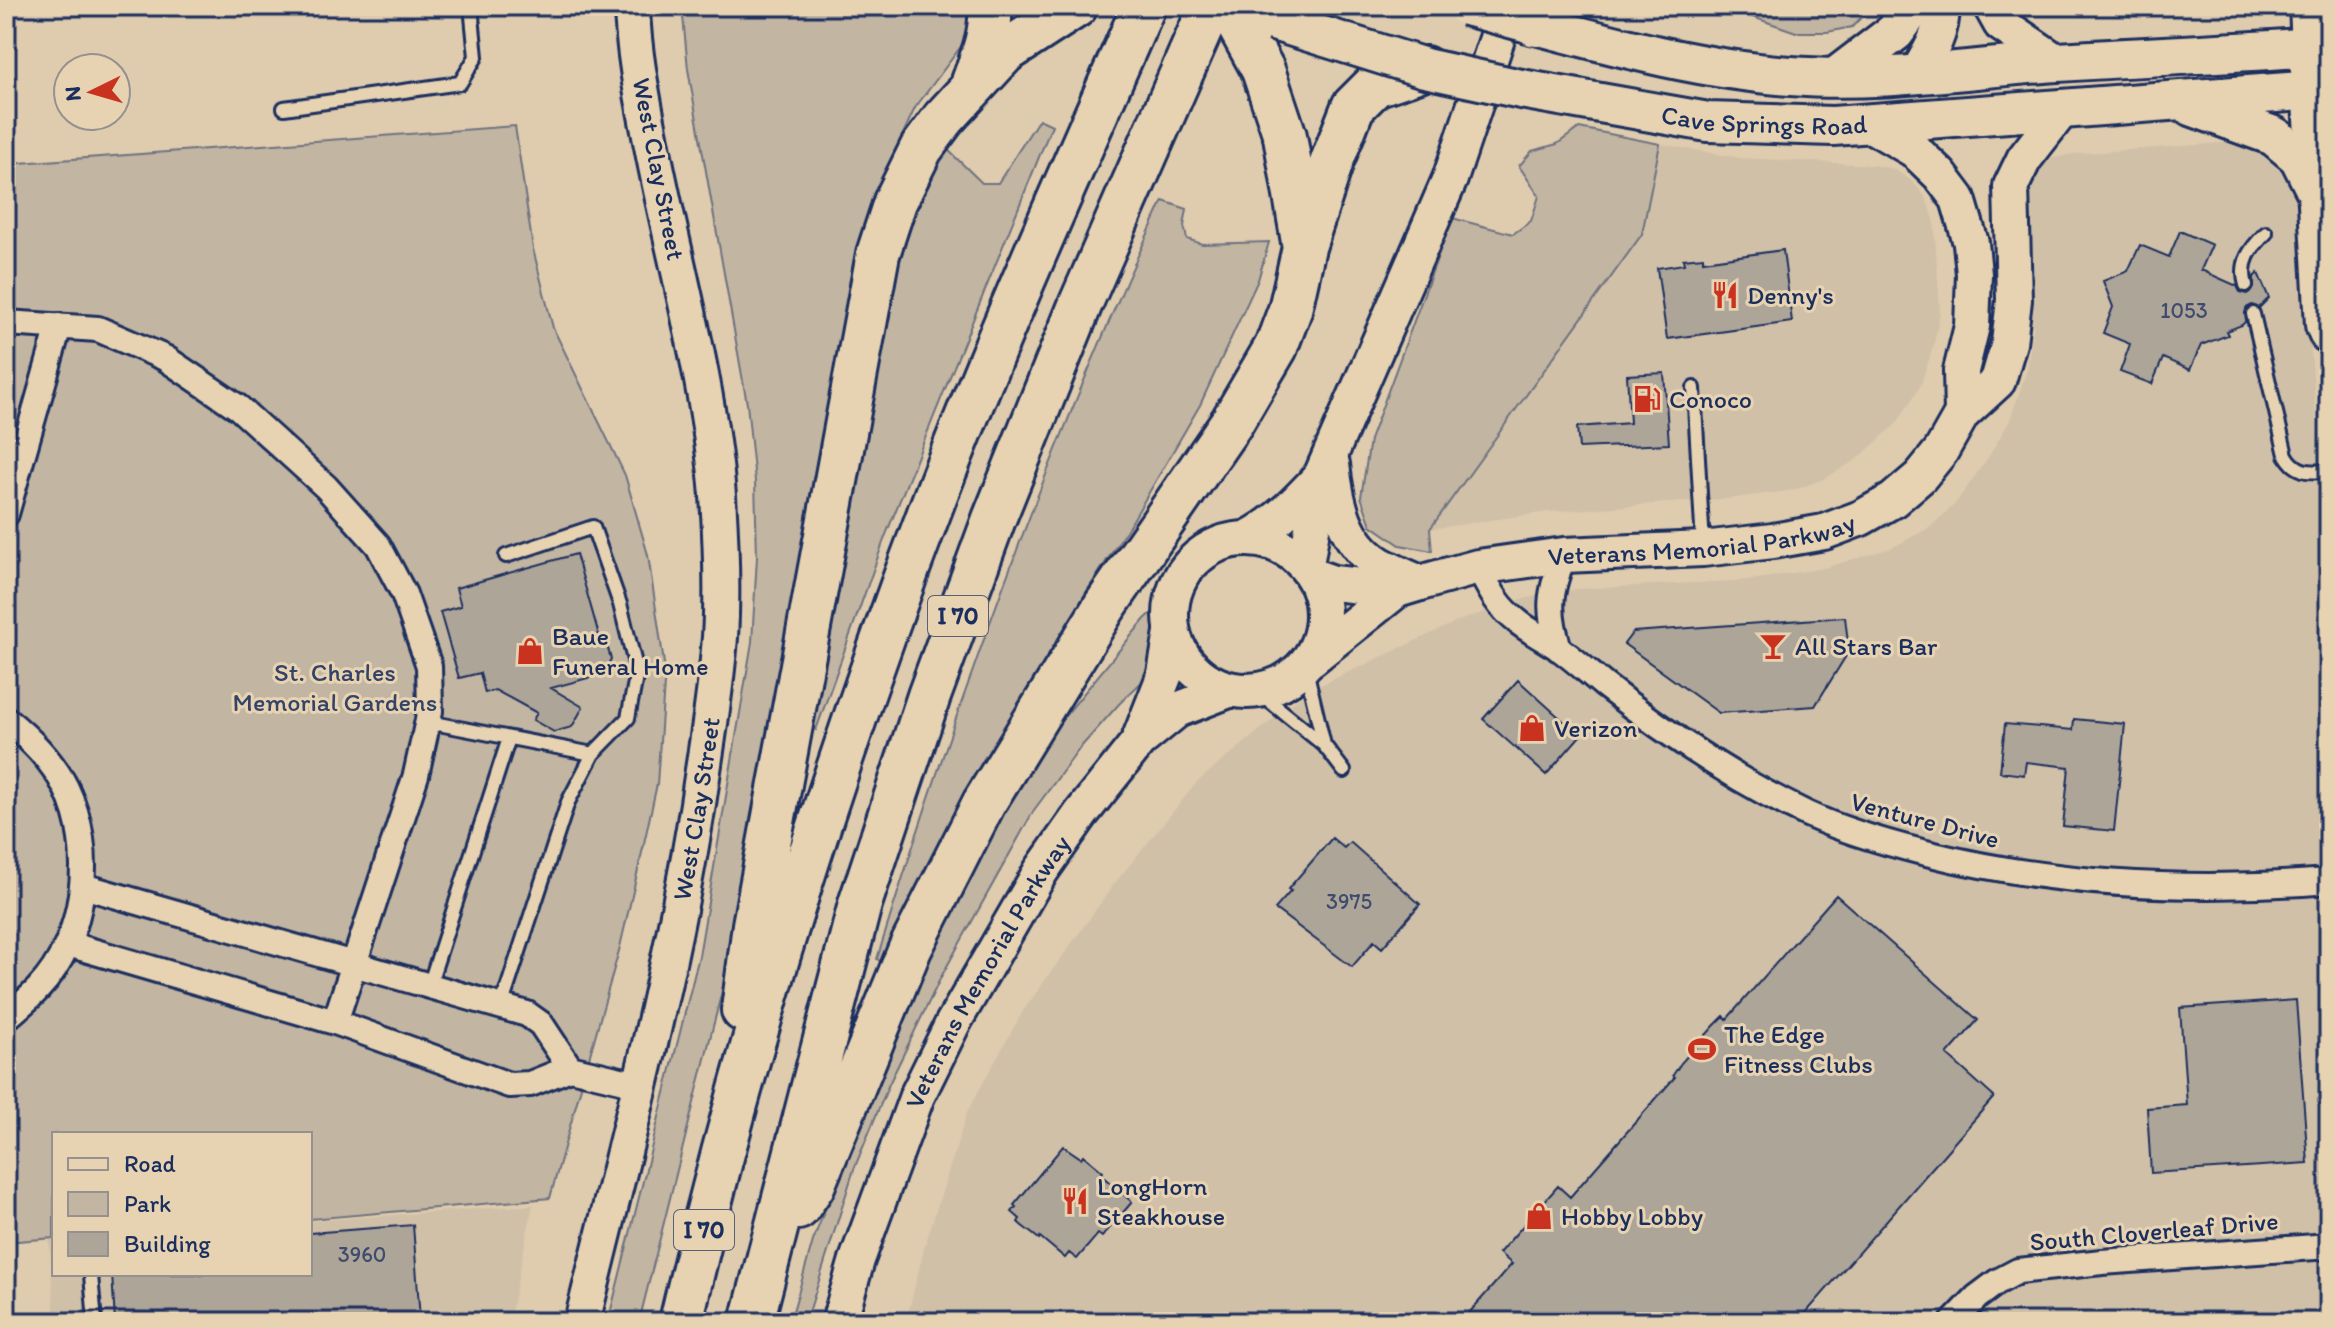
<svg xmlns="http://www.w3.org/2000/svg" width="2335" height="1328" font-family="Itim,sans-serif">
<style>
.built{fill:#d0c0a8}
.green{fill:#c2b5a2;stroke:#6e7280;stroke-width:2}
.building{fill:#aea599;stroke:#1b2f5e;stroke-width:2}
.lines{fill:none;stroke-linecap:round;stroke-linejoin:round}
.lane-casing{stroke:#1b2f5e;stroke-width:18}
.street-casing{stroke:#1b2f5e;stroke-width:30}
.secondary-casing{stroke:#1b2f5e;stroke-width:40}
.primary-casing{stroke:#1b2f5e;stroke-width:44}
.highway-casing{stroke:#1b2f5e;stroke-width:48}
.lane{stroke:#e7d3b1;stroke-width:12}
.street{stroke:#e7d3b1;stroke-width:24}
.secondary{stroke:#e7d3b1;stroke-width:34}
.primary{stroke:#e7d3b1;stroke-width:38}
.highway{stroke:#e7d3b1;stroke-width:42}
.primary-bridge-casing{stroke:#1b2f5e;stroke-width:44;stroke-linecap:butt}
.highway-bridge-casing{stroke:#1b2f5e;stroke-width:48;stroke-linecap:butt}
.primary-bridge{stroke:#e7d3b1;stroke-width:38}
.highway-bridge{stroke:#e7d3b1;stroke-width:42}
.labels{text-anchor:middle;stroke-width:6;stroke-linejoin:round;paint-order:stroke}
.number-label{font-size:22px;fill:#404c6d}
.shield{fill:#e7d3b1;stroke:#586077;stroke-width:2}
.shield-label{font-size:24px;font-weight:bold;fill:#1b2f5e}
.street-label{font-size:26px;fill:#1b2f5e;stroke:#e7d3b1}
.poi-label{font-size:26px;fill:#1b2f5e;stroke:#e7d3b1;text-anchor:start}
.park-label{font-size:26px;fill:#344368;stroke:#e7d3b1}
</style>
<rect width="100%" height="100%" fill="#dfccae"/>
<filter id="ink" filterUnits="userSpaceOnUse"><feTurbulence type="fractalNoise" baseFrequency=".0125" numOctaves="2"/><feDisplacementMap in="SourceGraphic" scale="16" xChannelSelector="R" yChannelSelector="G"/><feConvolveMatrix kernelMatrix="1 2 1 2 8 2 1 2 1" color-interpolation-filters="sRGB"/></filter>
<g filter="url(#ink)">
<path class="built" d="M 2099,6 L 2222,6 L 2111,15 Z
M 2236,142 L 2264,152 L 2283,164 L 2296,186 L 2300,209 L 2329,581 L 2329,1322 L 906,1322 L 925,1245 L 968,1110 L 1023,1011 L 1115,883 L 1197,782 L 1306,692 L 1458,621 L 1522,599 L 1577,589 L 1751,580 L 1824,568 L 1891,548 L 1929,528 L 1955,504 L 1989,456 L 2010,420 L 2027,370 L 2033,329 L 2034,275 L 2029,211 L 2033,181 L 2040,165 L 2049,159 L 2072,154 Z
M 1660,144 L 1741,158 L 1873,165 L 1894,169 L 1912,181 L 1925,196 L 1934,219 L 1940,311 L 1934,344 L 1920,387 L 1897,423 L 1859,458 L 1824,479 L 1794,490 L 1735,498 L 1548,512 L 1430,529 L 1642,234 Z
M 533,1205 L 509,1322 L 55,1322 L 49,1240 L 54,1239 L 54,1274 L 310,1274 L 310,1221 Z"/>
<path class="green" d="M 682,6 L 975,6 L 971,33 L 915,108 L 874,196 L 854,264 L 737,931 L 639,1322 L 608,1322 L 699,956 L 752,642 L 757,557 L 755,481 L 747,404 L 688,69 Z
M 1708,6 L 1872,6 L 1852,27 L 1827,32 L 1796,32 L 1744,14 Z
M 1039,119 L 1052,125 L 885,537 L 816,730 L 802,727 L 892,290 L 916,203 L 946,148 L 982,183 L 998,183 Z
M 515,126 L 533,249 L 553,328 L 625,475 L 648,555 L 665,670 L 657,784 L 641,857 L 620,947 L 550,1198 L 310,1219 L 310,1134 L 54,1134 L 54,1238 L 6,1242 L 6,164 Z
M 1579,128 L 1660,144 L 1642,234 L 1430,529 L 1432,551 L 1400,545 L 1371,525 L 1361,497 L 1370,440 L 1452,218 L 1513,234 L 1531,221 L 1539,196 L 1519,166 L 1532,151 L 1557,144 Z
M 1163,201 L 1187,209 L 1184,226 L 1187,239 L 1202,244 L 1269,242 L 1258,280 L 1200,405 L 1133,520 L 1085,594 L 882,963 L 877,959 C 957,701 1049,446 1163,201 Z
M 1174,593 L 1165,641 L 1151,673 L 1119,704 L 1080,748 L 1034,810 L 941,977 L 889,1084 L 854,1169 L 806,1322 L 790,1322 L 813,1241 L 875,1077 L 922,969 L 981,850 L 1041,745 L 1145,619 Z"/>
<path class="building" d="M 2180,231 L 2212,245 L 2201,270 L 2237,286 L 2240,292 L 2247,294 L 2254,288 L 2254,277 L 2258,273 L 2269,298 L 2259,308 L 2252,305 L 2246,308 L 2246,321 L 2242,325 L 2226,331 L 2228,335 L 2201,345 L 2190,370 L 2163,358 L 2152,384 L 2120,372 L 2130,344 L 2103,333 L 2113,307 L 2103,281 L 2128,271 L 2140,245 L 2169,257 Z
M 1783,250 L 1792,322 L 1667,339 L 1657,268 L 1684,264 L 1683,259 L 1703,257 L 1703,261 Z
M 1664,373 L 1669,444 L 1579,448 L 1577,427 L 1630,423 L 1627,375 Z
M 576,554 L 600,639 L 606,642 L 611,659 L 603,674 L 551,688 L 583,707 L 572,727 L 554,732 L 533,720 L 537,713 L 495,690 L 485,693 L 480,673 L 459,678 L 440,612 L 461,606 L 456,588 Z
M 1845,617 L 1849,651 L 1815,706 L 1719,713 L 1624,644 L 1633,632 Z
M 1518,680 L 1580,736 L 1546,775 L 1483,719 Z
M 2074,719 L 2125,724 L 2114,831 L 2063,826 L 2069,767 L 2026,762 L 2024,775 L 2000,772 L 2005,724 L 2073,730 Z
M 1332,838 L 1344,848 L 1350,842 L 1420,904 L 1382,948 L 1374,941 L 1352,967 L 1275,909 L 1291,891 L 1288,889 Z
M 1836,895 L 1978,1020 L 1947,1055 L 1994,1097 L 1798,1322 L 1461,1322 L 1512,1264 L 1499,1253 L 1558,1186 L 1570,1197 L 1675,1077 L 1673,1075 L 1681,1063 L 1714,1026 L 1724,1016 L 1727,1019 Z
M 2296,1000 L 2308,1163 L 2151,1173 L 2147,1108 L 2187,1105 L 2180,1008 Z
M 1063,1146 L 1081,1158 L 1083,1155 L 1103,1172 L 1101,1175 L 1132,1202 L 1102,1237 L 1098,1234 L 1077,1259 L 1069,1253 L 1065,1258 L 1040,1237 L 1039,1239 L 1021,1225 L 1018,1222 L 1020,1219 L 1012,1212 L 1016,1207 L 1014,1205 Z
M 413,1225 L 420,1319 L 384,1322 L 115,1322 L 112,1274 L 310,1274 L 310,1233 Z"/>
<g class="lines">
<g class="lane-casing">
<path id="lane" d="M 284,108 L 460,83 L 476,57 L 471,6
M 2246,285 C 2239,262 2251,248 2266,233
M 2253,314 L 2286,455 C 2297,474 2310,472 2329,471
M 1694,388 L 1703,546
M 1305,665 L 1324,745
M 1257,691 L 1324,745 L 1344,771
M 428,722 L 593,754
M 429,986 L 509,738
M 501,1007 L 568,802 L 593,754 L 628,718 L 637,672 L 620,604 L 593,527 L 506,556
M 91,1275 L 95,1322"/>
</g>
<g class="street-casing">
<path id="street" d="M 6,323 L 98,329 L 165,358 L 239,408 L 326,487 L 378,545 L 404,594 L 429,666 L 430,711 L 416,775 L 335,1022
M 6,514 L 59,326
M 1478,567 C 1484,578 1489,589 1496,599 C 1511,621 1534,633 1557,647 C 1573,658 1588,672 1604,685 C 1668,735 1733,779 1807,814 C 1844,831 1883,842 1922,852 C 2055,886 2192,892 2329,881
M 1559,649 C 1547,610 1549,593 1564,555
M 6,719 C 30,739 52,760 66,788 C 96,850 86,939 38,989 C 29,999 17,1008 6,1018
M 83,886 L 527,1014 L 541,1024 L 570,1068
M 68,944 L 335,1022 L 509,1085 L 530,1084 L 570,1068 L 642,1085
M 1953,1322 L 1977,1297 L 1997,1282 L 2018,1271 L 2102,1262 L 2329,1246"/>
</g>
<g class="secondary-casing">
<g id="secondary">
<path d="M 1991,6 L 2001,24 L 2057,62"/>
<path d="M 2307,6 L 2309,47"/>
<path d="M 1917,74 C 1931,51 1942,33 1942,6"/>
<path d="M 1869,124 L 1914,150 L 1940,175 L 1958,199 L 1971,243 L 1974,274 L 1972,326 L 1961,371 L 1962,414"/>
<path d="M 1332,464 C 1336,502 1344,542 1379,564 C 1392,571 1407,577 1420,583"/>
<path d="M 1248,538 C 1277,523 1298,501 1321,476"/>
<circle cx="1247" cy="615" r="76"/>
<path d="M 1306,565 L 1321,476 L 1450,179 L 1508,6"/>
<path d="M 1313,576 L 1333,583 L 1397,590"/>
<path id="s1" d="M 1311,659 L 1397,590 L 1420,583 L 1478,567 L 1564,555 L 1703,549 L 1773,541 L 1824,532 L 1861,518 L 1893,500 L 1920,477 L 1941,451 L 1962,414 L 1998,381 L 2009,343 L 2014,300 L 2011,186 L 2024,159 L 2062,110"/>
<path d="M 1139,740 L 1165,674 L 1172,632"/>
<path id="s2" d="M 582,1322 C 624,1150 670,979 698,804 C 706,748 716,693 720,637 C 723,590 721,543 718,496 C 709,380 674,260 652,146 C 643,100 633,52 632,6"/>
<path id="s3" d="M 839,1322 L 857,1260 L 917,1096 L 953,1023 L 1041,871 L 1081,814 L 1139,741 L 1177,710 L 1229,690"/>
</g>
</g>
<g class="primary-casing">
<g id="primary">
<path d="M 1536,25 C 1619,47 1704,70 1791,76 C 1879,83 1969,68 2057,62 C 2148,56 2238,53 2329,46"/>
<path d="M 2310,66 L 2325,325 L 2329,334"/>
<path d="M 1836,77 L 1895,32 L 1914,6"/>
<path id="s4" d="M 1521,89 L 1708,122 L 1833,126 L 2329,89"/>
<path d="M 2191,106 L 2274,136 L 2299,157 L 2314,187"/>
</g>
</g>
<g class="highway-casing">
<path id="highway" d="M 1228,6 L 1263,70 L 1285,136 L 1303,242
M 973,82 C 982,57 992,33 990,6
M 743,1010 L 754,925 L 878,254 L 895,202 L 921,149 L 944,118 L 1005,52 L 1076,6
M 798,1208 L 813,1186 L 910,949 L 984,803 L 1105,606 L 1232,422 L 1276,347 L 1290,310 L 1304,247 L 1332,161 L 1353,107 L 1375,85 L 1425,68
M 681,1322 C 746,1042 833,765 935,497 C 999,331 1072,169 1144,6
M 752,1322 L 860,904 L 929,696 L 994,519 L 1081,303 L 1211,6"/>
</g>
<use href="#lane" class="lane"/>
<use href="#street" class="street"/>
<use href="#secondary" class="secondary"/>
<use href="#primary" class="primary"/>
<use href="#highway" class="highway"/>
<g class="primary-bridge-casing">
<path id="primary-bridge" d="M 1466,6 L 1536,25
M 1274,21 L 1425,68 L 1521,89"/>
</g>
<g class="highway-bridge-casing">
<path id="highway-bridge" d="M 1508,6 L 1536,25"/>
</g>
<use href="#primary-bridge" class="primary-bridge"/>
<use href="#highway-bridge" class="highway-bridge"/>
</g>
</g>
<defs>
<g id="restaurant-bare" transform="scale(2.16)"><path d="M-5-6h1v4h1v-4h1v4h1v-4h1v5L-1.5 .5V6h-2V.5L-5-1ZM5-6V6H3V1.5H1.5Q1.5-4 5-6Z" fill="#c8321e" stroke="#e7d3b1" stroke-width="2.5" paint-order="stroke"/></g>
<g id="fuel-bare" transform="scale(2.16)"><path d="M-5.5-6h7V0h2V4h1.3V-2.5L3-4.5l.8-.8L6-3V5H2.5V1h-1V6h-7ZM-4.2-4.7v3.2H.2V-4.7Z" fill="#c8321e" stroke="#e7d3b1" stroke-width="2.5" paint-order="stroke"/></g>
<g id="bar-bare" transform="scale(2.16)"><path d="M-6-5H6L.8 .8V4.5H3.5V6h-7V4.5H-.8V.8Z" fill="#c8321e" stroke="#e7d3b1" stroke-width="2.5" paint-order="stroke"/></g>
<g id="shop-bare" transform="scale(2.16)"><path d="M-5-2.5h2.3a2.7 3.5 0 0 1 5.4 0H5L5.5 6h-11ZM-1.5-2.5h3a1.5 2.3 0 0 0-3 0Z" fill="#c8321e" stroke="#e7d3b1" stroke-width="2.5" paint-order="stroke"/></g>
<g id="stadium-bare" transform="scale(2.16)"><path d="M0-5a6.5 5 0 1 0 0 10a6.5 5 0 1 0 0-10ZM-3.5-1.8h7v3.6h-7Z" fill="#c8321e" stroke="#e7d3b1" stroke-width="2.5" paint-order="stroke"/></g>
</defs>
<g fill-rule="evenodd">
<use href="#restaurant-bare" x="1725" y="295"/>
<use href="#fuel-bare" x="1647" y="399"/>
<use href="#bar-bare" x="1773" y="646"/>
<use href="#shop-bare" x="530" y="651"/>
<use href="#shop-bare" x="1532" y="728"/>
<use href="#stadium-bare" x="1702" y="1049"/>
<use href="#restaurant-bare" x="1075" y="1201"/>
<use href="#shop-bare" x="1539" y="1216"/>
</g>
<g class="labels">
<g class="number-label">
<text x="2184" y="318">1053</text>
<text x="1349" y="909">3975</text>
<text x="362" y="1262">3960</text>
</g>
<g class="shield">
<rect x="928" y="596" width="60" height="40" rx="6"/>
<rect x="674" y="1210" width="60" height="40" rx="6"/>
</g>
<g class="shield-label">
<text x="958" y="624">I 70</text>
<text x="704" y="1238">I 70</text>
</g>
<g class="street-label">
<text dy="9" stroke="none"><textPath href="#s4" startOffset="246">Cave Springs Road</textPath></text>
<text transform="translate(659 169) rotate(79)" y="9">West Clay Street</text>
<text dy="9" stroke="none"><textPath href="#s1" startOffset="420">Veterans Memorial Parkway</textPath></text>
<text dy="9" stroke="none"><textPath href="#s2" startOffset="526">West Clay Street</textPath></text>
<text transform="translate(1925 820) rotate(15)" y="9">Venture Drive</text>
<text dy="9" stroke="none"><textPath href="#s3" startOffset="382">Veterans Memorial Parkway</textPath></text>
<text transform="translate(2154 1231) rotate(-5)" y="9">South Cloverleaf Drive</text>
</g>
<g class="poi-label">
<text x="1747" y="304">Denny's</text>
<text x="1669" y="408">Conoco</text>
<text x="552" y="645">Baue<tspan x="552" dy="30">Funeral Home</tspan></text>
<text x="1795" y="655">All Stars Bar</text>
<text x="1554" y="737">Verizon</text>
<text x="1724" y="1043">The Edge<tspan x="1724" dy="30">Fitness Clubs</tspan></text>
<text x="1097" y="1195">LongHorn<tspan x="1097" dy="30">Steakhouse</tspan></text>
<text x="1561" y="1225">Hobby Lobby</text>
</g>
<g class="park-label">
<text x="335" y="681">St. Charles<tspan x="335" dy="30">Memorial Gardens</tspan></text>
</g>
</g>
<rect width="2335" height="1328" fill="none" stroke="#e7d3b1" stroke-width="32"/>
<rect x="16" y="16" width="2303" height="1296" fill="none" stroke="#1b2f5e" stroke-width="3" filter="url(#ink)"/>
<rect x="52" y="1132" width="260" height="144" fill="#e7d3b1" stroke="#959190" stroke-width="2"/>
<rect x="68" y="1158" width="40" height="12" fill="#e7d3b1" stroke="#959190" stroke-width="2"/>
<text x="124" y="1172" font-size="24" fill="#1b2f5e">Road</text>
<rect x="68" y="1192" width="40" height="24" fill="#c2b5a2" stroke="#959190" stroke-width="2"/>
<text x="124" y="1212" font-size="24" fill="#1b2f5e">Park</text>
<rect x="68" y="1232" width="40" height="24" fill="#aea599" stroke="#959190" stroke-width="2"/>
<text x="124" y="1252" font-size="24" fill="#1b2f5e">Building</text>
<g transform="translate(92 92) rotate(265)"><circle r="38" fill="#e7d3b1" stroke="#959190" stroke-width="2"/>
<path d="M0-6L14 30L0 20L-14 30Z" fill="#c8321e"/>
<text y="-12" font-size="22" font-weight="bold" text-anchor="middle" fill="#1b2f5e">N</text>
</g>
</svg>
